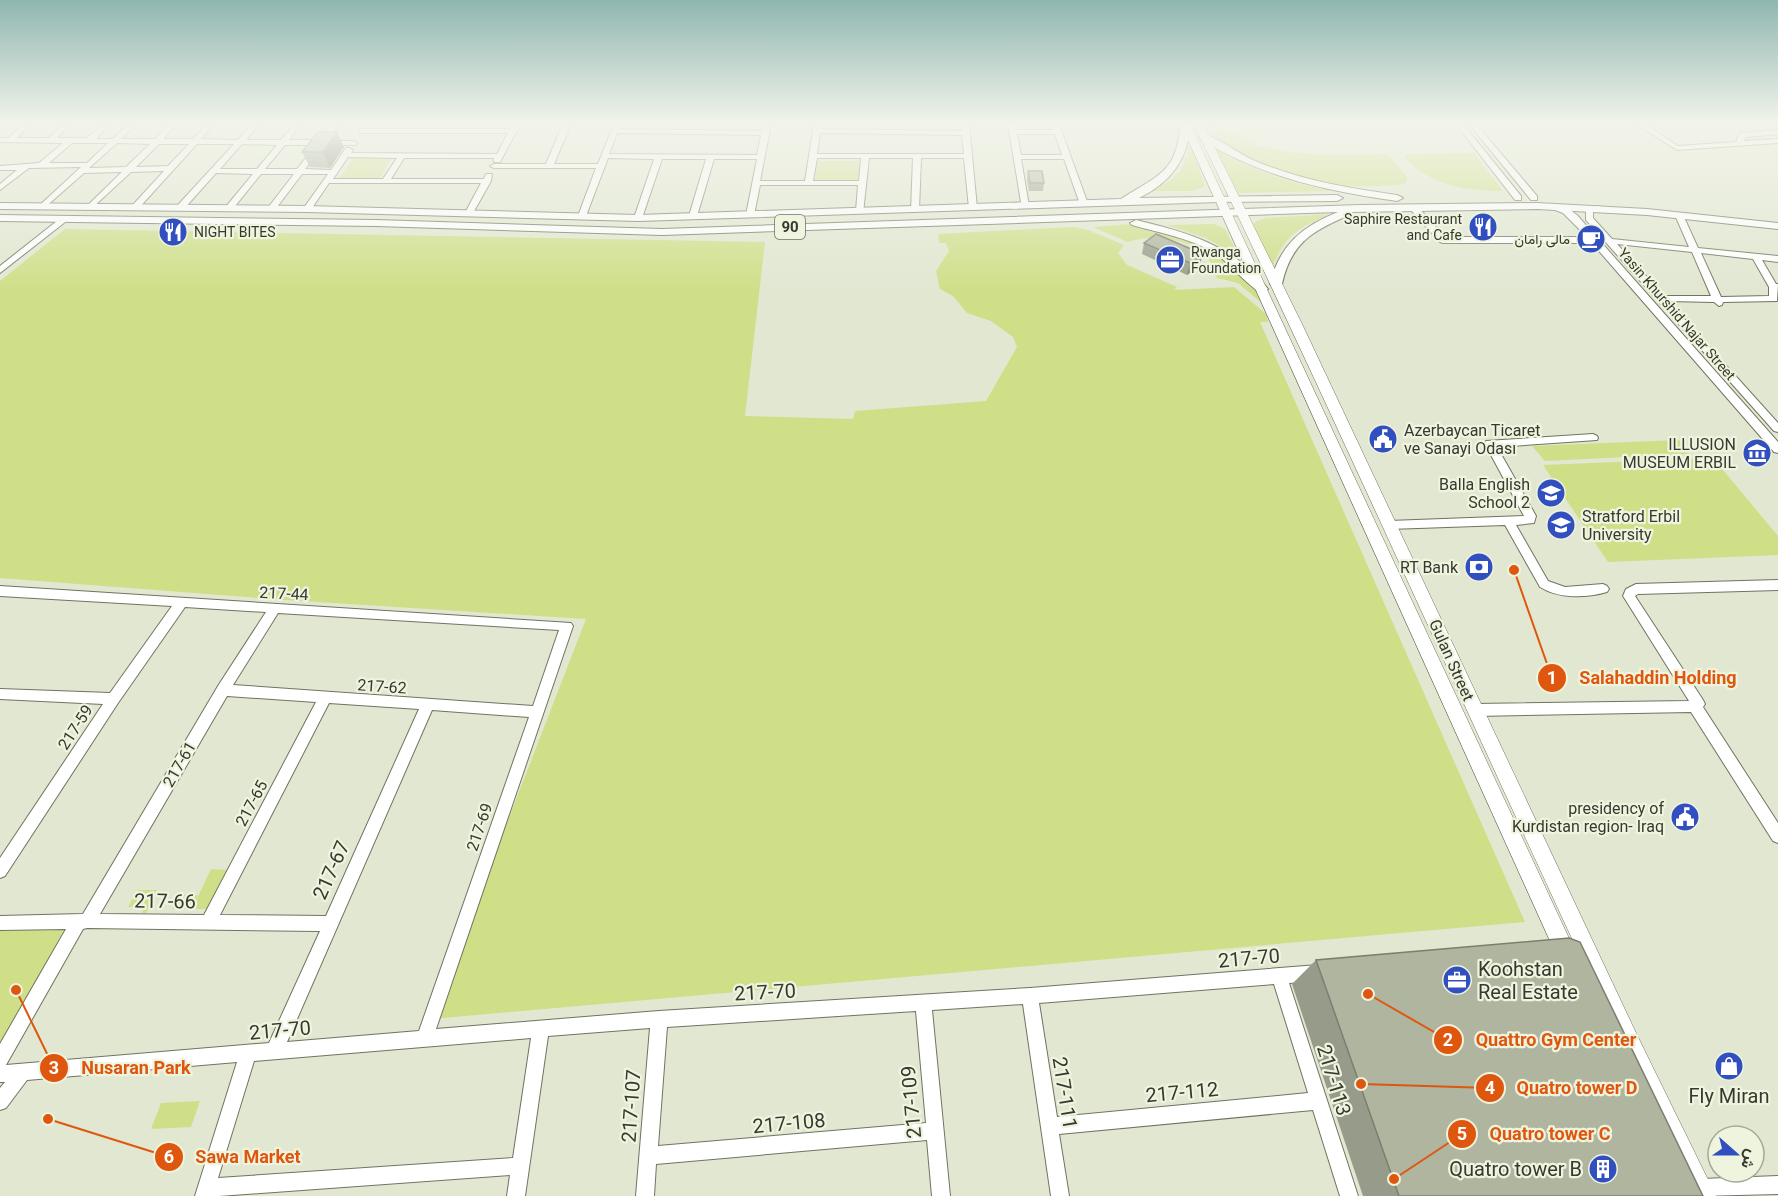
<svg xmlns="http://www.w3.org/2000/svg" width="1778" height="1196" font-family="Roboto,Vazirmatn,sans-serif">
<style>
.green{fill:#cedf88}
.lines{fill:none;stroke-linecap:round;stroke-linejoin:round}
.minor-casing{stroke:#6f7460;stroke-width:2}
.major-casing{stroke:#6f7460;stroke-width:1}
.highway-casing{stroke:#6f7460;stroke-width:2}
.minor{fill:#fff;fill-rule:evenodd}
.major{fill:#fff;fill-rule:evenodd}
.highway{fill:#fff;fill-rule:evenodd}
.wall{fill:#979c8a}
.shaded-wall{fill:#7b7f70}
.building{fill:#b0b5a0;stroke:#7b7f70;stroke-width:1.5}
.labels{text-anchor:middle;stroke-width:4.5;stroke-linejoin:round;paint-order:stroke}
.far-poi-label{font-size:14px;fill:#363930;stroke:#eff4de;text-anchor:end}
.far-street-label{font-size:14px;fill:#363930;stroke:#eff4de}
.shield{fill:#eff4de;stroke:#6e7164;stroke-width:1.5}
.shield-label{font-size:15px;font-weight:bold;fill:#363930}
.poi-label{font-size:16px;fill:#363930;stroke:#eff4de;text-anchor:end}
.street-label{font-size:16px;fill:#363930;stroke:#eff4de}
.near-street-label{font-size:20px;fill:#363930;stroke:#eff4de}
.near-poi-label{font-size:20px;fill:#363930;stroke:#eff4de;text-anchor:start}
.leader{fill:none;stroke:#df570e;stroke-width:2}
.callout-dot{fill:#df570e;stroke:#eff4de;stroke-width:2}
.mark-label{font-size:18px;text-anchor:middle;font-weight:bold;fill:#fff}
.callout-label{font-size:18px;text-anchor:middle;font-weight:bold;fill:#df570e;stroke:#eff4de;stroke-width:4.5;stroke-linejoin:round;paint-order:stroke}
</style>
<rect width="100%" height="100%" fill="#e1e7d1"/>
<path class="green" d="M 1206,124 L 1222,124 C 1262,162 1336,154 1387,154 L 1407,177 L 1406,182 L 1401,185 C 1386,185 1370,187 1355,186 C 1316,184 1225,159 1206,124 Z
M 1190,144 L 1205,186 L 1193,191 L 1153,191 L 1172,179 L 1183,167 Z
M 1215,149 C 1253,171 1290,184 1333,191 L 1238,193 Z
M 1474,153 L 1503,191 C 1467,191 1428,185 1404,157 L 1406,154 Z
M 353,158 L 392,158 L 379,179 L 339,179 Z
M 818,161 L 860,161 L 857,182 L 815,181 Z
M 1329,214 C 1297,230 1286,233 1272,268 L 1253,227 L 1255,222 L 1266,218 Z
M 1132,224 L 1177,234 L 1206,246 L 1254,283 L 1263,304 L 1238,283 L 1217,278 C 1214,271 1211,261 1206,256 C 1188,238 1151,234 1128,242 L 1093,227 Z
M 1214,224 L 1225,229 L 1240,258 L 1206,238 L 1167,225 Z
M 1073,227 L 1088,230 L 1124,245 L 1118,253 L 1127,265 L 1177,287 L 1174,290 L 1234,287 L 1266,314 L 1268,322 L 1260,322 L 1525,922 L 431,1019 L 586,619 L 271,599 L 0,578 L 0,281 L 65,229 L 765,242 L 745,416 L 853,419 L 855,411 L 986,401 L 1017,347 L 1013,337 L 991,321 L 967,313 L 953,296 L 940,289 L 936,271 L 949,251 L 946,243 L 939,243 L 938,234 Z
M 1679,440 L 1689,454 L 1545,461 L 1532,446 Z
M 1713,458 L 1778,536 L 1778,555 L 1608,562 L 1543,465 Z
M 211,869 L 229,870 L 209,909 L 172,909 L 178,895 L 198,895 L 195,903 Z
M 138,890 L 157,890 L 146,913 L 142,913 L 146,903 L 135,903 L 132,907 L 128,907 Z
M 64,929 L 0,1050 L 0,931 Z
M 200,1101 L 191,1127 L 151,1129 L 161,1103 Z"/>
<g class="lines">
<g class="minor-casing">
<path id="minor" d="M 23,124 L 31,124 L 17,138 L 49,138 L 63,124 L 71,124 L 57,138 L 87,138 L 103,124 L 111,124 L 96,139 L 113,139 L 128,124 L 136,124 L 121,139 L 155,139 L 169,124 L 177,124 L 163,139 L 193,139 L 207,124 L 214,124 L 201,139 L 238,140 L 252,124 L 259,124 L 246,140 L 281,140 L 294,124 L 301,124 L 289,140 L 320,140 L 332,124 L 339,124 L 327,141 L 353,141 L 357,143 L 356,145 L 324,145 L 305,169 L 331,170 L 346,148 L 349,148 L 353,150 L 351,153 L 497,154 L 508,133 L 359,133 L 359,129 L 510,129 L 513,124 L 520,125 L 500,162 L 494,162 L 494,158 L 404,158 L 391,179 L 484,179 L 486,174 L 492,174 L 491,181 L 473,213 L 469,215 L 465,213 L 481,183 L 329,183 L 310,211 L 304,211 L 303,209 L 328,174 L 302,174 L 274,211 L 271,211 L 267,209 L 294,174 L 261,174 L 231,211 L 228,211 L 224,209 L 253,174 L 216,173 L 183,210 L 177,210 L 177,206 L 234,144 L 197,144 L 137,210 L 130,208 L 164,171 L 131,172 L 91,209 L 87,207 L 88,205 L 122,172 L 84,173 L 43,209 L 39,207 L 40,205 L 81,167 L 29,168 L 0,190 L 0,184 L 17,170 L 0,170 L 0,166 L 39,163 L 63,143 L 0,142 L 0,138 L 8,138 ZM 72,143 L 108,143 L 87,163 L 49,163 ZM 117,143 L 150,144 L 126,167 L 89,168 ZM 159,144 L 189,144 L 168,166 L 136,167 ZM 242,144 L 277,145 L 257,169 L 220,169 ZM 285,145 L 316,145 L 297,169 L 265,169 ZM 348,157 L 397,158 L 383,179 L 333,179 Z
M 563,124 L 571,124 L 554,164 L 598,164 L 614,124 L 619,124 L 619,129 L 762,131 L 763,124 L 771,124 L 760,181 L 805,181 L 814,124 L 822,124 L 821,129 L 962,131 L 961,124 L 969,124 L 977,208 L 973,210 L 969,208 L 964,158 L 921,158 L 919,210 L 915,212 L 911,210 L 913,158 L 869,158 L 863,213 L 856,211 L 858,185 L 760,185 L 754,215 L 750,217 L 746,215 L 757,159 L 714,159 L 697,216 L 693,218 L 689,216 L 706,159 L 662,159 L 642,218 L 638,220 L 634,218 L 654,159 L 608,158 L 586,216 L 582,218 L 578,216 L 596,168 L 494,168 L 490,166 L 494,164 L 546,164 ZM 617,133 L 761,135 L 757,155 L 609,154 ZM 820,133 L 962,135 L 964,154 L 817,154 ZM 817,158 L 861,158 L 859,181 L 813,181 Z
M 1008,124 L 1016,124 L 1017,130 L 1053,130 L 1051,124 L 1059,124 L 1088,204 L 1087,206 L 1080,204 L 1064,159 L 1021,159 L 1029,206 L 1022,208 ZM 1017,134 L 1055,134 L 1062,155 L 1021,155 Z
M 1456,124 L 1463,124 L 1521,196 L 1521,200 L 1515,200 Z
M 1469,124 L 1476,124 L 1537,196 L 1537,200 L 1531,200 Z
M 1636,124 L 1645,124 L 1678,146 L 1736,142 L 1740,133 L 1778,130 L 1778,134 L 1746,137 L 1744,141 L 1778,139 L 1778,143 L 1677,150 Z
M 1410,205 L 1416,205 L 1445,237 L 1587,237 L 1563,213 L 1547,207 L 1551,205 L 1569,209 L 1577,215 L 1778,442 L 1778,453 L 1774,452 L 1592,243 L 1443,243 L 1440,242 L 1410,209 Z
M 1597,206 L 1604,208 L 1593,212 L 1593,218 L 1612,239 L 1689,247 L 1675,215 L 1679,213 L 1683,215 L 1698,248 L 1778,256 L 1778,262 L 1762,260 L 1776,284 L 1778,284 L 1777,301 L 1723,302 L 1722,305 L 1719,306 L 1714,302 L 1668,301 L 1778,423 L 1778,432 L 1774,431 L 1586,220 L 1586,209 ZM 1617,244 L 1692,252 L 1711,296 L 1664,296 ZM 1701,253 L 1753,259 L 1769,287 L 1769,296 L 1721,297 Z
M 62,217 L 69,219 L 0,273 L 0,266 Z
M 1593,434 L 1597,436 L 1598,438 L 1597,440 L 1497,447 L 1536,516 L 1534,523 L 1516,525 L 1548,581 L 1565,587 L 1603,584 L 1607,586 L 1609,589 L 1607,592 C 1586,598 1559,599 1540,587 L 1505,525 L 1389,529 L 1383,525 L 1389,521 L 1524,516 L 1485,444 L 1486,441 Z
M 1778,580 L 1778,590 L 1638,594 L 1635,596 L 1703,700 L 1705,704 L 1703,707 L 1778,823 L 1778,843 L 1773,841 L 1691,712 L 1475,716 L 1470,714 L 1468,710 L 1470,706 L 1475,704 L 1689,701 L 1625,599 L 1623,596 L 1626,589 L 1636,584 Z
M 0,586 L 571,623 L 573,626 L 436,1029 L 659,1011 L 1030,988 L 1318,965 L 1324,967 L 1326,973 L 1324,979 L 1318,981 L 1289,983 L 1358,1196 L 1340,1196 L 1313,1110 L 1059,1134 L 1069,1196 L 1051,1196 L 1023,1004 L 932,1010 L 950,1196 L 932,1196 L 927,1140 L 656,1164 L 654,1196 L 636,1196 L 650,1028 L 548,1036 L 525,1196 L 507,1196 L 510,1175 L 219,1196 L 195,1196 L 237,1062 L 27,1080 L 6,1108 L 0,1110 L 0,1088 L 5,1082 L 0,1082 L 0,1044 L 66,929 L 0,930 L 0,916 L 83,914 L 218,686 L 266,612 L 185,607 L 118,703 L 5,876 L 0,878 L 0,858 L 103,704 L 0,699 L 0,689 L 110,693 L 172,606 L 0,596 ZM 278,613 L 559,630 L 533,706 L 233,685 ZM 227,696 L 316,702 L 204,915 L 100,914 ZM 329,703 L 419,709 L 326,916 L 220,915 ZM 432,710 L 529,717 L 419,1031 L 287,1042 ZM 87,928 L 320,931 L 269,1043 L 6,1065 L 83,929 ZM 1274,984 L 1308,1093 L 1057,1117 L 1039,1003 ZM 916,1011 L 926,1123 L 658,1146 L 667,1027 ZM 531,1038 L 513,1158 L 218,1178 L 254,1061 Z
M 1778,1176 L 1778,1194 L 1699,1196 L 1695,1194 L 1692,1188 L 1695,1182 L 1701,1179 Z"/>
</g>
<g class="major-casing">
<path id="major" d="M 1181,124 L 1190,124 L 1574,949 L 1577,956 L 1574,963 L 1567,966 L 1560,963 Z
M 1194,124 L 1203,124 L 1303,326 L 1637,1035 L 1716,1196 L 1693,1196 C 1523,841 1365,479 1194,124 Z"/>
</g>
<g class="highway-casing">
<path id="highway" d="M 1180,124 L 1190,124 C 1189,159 1170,183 1139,198 L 1337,195 L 1343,198 L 1337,201 L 1219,202 L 638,221 L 307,212 L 0,209 L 0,203 L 307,206 L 638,215 L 1121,199 C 1156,176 1178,173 1180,124 Z
M 1204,134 C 1221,139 1237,153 1253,160 C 1299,180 1348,188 1397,195 L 1403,198 L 1397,201 C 1327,191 1261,177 1200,139 L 1199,137 Z
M 1537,203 L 1647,209 L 1778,223 L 1778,229 L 1647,215 L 1537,209 L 1351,212 L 1350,215 C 1313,230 1291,243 1282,284 L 1276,288 L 1270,284 C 1279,246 1302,226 1338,212 L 662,235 L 376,226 L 0,221 L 0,215 L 376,220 L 662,229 L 1360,205 Z
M 1136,220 C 1187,232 1235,246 1268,289 L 1262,293 C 1252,290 1228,262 1216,254 C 1191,238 1160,233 1132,225 L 1130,223 Z"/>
</g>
<use href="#minor" class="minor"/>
<use href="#major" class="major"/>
<use href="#highway" class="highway"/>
</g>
<path class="wall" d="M 344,147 L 330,168 L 310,167 L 302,152 Z
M 1028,171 L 1044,183 L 1043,191 L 1029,191 L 1027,179 Z
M 1144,243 L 1203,254 L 1199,266 L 1187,275 L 1142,254 Z
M 1316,960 L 1703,1196 L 1363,1196 L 1292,984 Z"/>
<path class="shaded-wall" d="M 337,132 L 344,147 L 330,168 L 323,152 Z
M 1203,254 L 1199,266 L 1187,275 L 1190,263 Z"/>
<path class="building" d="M 318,132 L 337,132 L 323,152 L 302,152 Z
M 1028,171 L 1042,171 L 1044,183 L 1030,183 Z
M 1156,234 L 1203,254 L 1190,263 L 1144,243 Z
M 1569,938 L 1580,942 L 1703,1196 L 1399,1196 L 1316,960 Z"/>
<linearGradient id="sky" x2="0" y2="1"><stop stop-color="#8fb6b1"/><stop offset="0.42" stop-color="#f2f4ea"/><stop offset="1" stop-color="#f2f4ea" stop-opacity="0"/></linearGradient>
<rect width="1778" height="292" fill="url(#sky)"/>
<defs>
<g id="restaurant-disc" transform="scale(1.5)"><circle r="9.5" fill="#324fc0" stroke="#eff4de"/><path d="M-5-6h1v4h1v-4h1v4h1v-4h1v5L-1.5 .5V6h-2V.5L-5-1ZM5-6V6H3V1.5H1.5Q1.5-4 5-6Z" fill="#fff"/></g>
<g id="cafe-disc" transform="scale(1.5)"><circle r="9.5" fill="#324fc0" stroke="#eff4de"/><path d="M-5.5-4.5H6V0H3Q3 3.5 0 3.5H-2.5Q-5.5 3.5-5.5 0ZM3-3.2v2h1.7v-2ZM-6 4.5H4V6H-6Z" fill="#fff"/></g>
<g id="office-disc" transform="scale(1.5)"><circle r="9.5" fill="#324fc0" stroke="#eff4de"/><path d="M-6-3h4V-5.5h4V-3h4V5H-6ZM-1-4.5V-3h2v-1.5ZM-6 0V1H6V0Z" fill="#fff"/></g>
<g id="civic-disc" transform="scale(1.5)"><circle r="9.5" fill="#324fc0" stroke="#eff4de"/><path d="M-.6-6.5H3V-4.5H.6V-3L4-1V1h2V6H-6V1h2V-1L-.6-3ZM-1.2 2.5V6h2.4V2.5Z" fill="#fff"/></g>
<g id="museum-disc" transform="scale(1.5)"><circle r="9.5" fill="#324fc0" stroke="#eff4de"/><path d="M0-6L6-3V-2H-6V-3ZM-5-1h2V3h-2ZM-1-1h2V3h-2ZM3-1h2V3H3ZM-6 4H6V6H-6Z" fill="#fff"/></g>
<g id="school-disc" transform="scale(1.5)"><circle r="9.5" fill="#324fc0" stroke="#eff4de"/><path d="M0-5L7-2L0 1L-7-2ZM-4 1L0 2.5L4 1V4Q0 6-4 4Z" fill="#fff"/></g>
<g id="university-disc" transform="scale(1.5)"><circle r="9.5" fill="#324fc0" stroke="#eff4de"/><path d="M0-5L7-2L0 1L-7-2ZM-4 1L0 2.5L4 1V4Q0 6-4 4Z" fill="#fff"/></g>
<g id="bank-disc" transform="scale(1.5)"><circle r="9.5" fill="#324fc0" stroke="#eff4de"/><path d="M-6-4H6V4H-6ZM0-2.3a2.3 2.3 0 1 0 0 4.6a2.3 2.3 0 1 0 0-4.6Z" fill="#fff"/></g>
<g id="shop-disc" transform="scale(1.5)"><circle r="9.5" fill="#324fc0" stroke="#eff4de"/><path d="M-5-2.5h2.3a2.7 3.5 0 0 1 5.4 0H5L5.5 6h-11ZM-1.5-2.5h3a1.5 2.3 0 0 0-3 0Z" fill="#fff"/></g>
<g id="building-disc" transform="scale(1.5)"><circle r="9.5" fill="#324fc0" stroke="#eff4de"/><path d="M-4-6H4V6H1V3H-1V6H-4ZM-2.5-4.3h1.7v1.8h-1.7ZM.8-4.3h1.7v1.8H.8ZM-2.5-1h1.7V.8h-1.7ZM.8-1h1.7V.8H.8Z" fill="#fff"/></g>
</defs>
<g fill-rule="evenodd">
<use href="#restaurant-disc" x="1483" y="227"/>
<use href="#restaurant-disc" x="173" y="232"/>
<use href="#cafe-disc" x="1591" y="239"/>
<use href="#office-disc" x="1170" y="260"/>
<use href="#civic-disc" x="1383" y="439"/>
<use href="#museum-disc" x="1757" y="453"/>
<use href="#school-disc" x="1551" y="493"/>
<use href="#university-disc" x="1561" y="525"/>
<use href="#bank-disc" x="1479" y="567"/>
<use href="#civic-disc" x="1685" y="817"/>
<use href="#office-disc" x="1457" y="980"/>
<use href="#shop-disc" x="1729" y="1066"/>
<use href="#building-disc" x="1603" y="1169"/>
</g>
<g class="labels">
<g class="far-poi-label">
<text x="1462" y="224">Saphire Restaurant<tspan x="1462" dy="16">and Cafe</tspan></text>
<text x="194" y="237" text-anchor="start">NIGHT BITES</text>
<text x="1570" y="244">مالى رامان</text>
<text x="1191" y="257" text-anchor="start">Rwanga<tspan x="1191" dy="16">Foundation</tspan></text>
</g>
<g class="far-street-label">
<text transform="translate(1677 314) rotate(49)" y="5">Yasin Khurshid Najar Street</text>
</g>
<rect class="shield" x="775" y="215" width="30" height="24" rx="4.5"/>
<g class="shield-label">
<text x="790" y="232">90</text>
</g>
<g class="poi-label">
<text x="1404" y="436" text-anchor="start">Azerbaycan Ticaret<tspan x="1404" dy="18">ve Sanayi Odası</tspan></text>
<text x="1736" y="450">ILLUSION<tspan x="1736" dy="18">MUSEUM ERBIL</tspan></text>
<text x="1530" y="490">Balla English<tspan x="1530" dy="18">School 2</tspan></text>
<text x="1582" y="522" text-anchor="start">Stratford Erbil<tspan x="1582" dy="18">University</tspan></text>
<text x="1458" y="573">RT Bank</text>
<text x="1664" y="814">presidency of<tspan x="1664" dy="18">Kurdistan region- Iraq</tspan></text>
</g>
<g class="street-label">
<text transform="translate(284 593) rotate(3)" y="6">217-44</text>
<text transform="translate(1452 660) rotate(66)" y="6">Gulan Street</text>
<text transform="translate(382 686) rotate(4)" y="6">217-62</text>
<text transform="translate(75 727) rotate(-57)" y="6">217-59</text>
<text transform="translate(179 764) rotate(-60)" y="6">217-61</text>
<text transform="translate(251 803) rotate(-62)" y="6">217-65</text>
<text transform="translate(479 827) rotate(-71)" y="6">217-69</text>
</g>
<g class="near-street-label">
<text transform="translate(331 870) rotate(-66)" y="7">217-67</text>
<text transform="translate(165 901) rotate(1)" y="7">217-66</text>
<text transform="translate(1249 958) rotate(-5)" y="7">217-70</text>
<text transform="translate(765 992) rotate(-3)" y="7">217-70</text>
<text transform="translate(280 1030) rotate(-5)" y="7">217-70</text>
<text transform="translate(1334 1080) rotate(73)" y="7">217-113</text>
<text transform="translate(1182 1092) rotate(-5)" y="7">217-112</text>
<text transform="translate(1065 1093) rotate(81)" y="7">217-111</text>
<text transform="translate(911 1102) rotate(-95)" y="7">217-109</text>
<text transform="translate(631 1106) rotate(-86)" y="7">217-107</text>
<text transform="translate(789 1123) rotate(-5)" y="7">217-108</text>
</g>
<g class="near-poi-label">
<text x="1478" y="976">Koohstan<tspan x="1478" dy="23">Real Estate</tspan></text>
<text x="1729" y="1103" text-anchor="middle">Fly Miran</text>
<text x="1582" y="1176" text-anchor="end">Quatro tower B</text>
</g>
</g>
<path class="leader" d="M1514 570L1552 678M1368 994L1448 1040M16 990L54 1068M1361 1084L1490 1088M1394 1179L1462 1134M48 1119L169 1157"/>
<g class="callout-dot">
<circle cx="1514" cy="570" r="6"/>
<circle cx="1368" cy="994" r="6"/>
<circle cx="16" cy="990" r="6"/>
<circle cx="1361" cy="1084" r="6"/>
<circle cx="1394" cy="1179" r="6"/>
<circle cx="48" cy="1119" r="6"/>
<circle cx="1552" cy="678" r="15"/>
<circle cx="1448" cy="1040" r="15"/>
<circle cx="54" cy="1068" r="15"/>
<circle cx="1490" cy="1088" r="15"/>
<circle cx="1462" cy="1134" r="15"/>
<circle cx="169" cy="1157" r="15"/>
</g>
<g class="mark-label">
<text x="1552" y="684">1</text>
<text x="1448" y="1046">2</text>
<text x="54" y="1074">3</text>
<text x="1490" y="1094">4</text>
<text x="1462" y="1140">5</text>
<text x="169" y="1163">6</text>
</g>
<g class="callout-label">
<text x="1658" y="684">Salahaddin Holding</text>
<text x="1556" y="1046">Quattro Gym Center</text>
<text x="136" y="1074">Nusaran Park</text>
<text x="1577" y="1094">Quatro tower D</text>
<text x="1550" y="1140">Quatro tower C</text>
<text x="248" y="1163">Sawa Market</text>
</g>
<g transform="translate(1736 1154) rotate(111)"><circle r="28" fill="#eff4de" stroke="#a5a998" stroke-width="1.5"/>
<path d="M0-4.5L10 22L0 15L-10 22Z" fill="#324fc0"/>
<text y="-9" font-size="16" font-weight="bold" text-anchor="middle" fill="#363930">ش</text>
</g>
</svg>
